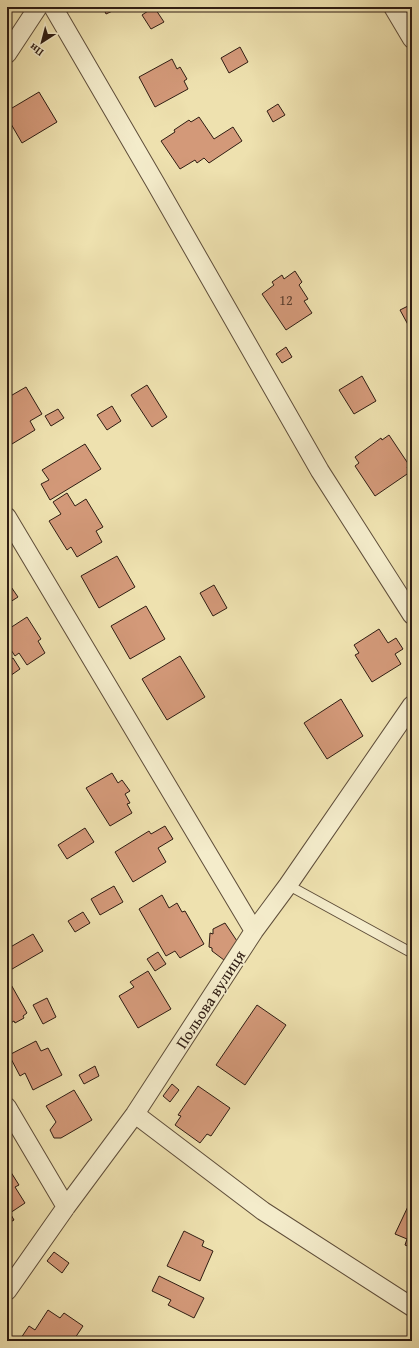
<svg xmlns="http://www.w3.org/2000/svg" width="419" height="1348" font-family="'Gentium Book Plus',serif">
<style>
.building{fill:#d39979;stroke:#2f1d13}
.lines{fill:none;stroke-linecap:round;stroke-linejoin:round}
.lane-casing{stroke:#5f4e3a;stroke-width:11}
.street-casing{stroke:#5f4e3a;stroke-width:20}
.lane{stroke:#f4eccb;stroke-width:9}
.street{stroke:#f4eccb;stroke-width:18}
.labels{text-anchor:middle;stroke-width:3;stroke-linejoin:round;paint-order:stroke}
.number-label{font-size:14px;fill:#583c2c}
.street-label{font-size:16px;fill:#2f1d13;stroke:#f4eccb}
</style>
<rect width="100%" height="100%" fill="#eee1af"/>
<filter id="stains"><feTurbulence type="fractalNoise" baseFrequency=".005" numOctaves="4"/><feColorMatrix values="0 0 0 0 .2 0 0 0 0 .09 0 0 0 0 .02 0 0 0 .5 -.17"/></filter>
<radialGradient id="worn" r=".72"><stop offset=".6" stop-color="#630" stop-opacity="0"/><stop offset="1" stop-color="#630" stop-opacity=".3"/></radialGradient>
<path class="building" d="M 103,7 L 121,7 L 106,14 Z
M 154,7 L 164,22 L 151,29 L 142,15 Z
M 240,47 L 248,62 L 229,73 L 221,58 Z
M 172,59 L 177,69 L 180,67 L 187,79 L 184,81 L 188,89 L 155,107 L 139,77 Z
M 39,92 L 57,122 L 22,143 L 7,117 L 7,111 Z
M 278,104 L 285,115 L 273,122 L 267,111 Z
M 199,117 L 214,139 L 233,127 L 242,141 L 209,163 L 204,158 L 197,163 L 195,160 L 180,169 L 161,141 L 175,132 L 174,130 L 189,120 L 191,122 Z
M 295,271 L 302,282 L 299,285 L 308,299 L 304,301 L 312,313 L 286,330 L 262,294 L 274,285 L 272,282 L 282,275 L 284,279 Z
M 412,304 L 412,332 L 400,310 Z
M 286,347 L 292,357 L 282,363 L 276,354 Z
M 362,376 L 376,401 L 354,414 L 339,390 Z
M 147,385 L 167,417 L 152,427 L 131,395 Z
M 26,387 L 42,414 L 30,421 L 35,430 L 7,447 L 7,398 Z
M 112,406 L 121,421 L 107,430 L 97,415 Z
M 58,409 L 64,418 L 51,426 L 45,416 Z
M 389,435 L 409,465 L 407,467 L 410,472 L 375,496 L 355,466 L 359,463 L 355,457 L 381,438 L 382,440 Z
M 85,444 L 101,469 L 50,500 L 41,484 L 49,480 L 42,470 Z
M 67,493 L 75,506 L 86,499 L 103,527 L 96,531 L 102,542 L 77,557 L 71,547 L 67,550 L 49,521 L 61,514 L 53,502 Z
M 117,556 L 135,587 L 99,608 L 81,576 Z
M 7,581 L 18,597 L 7,604 Z
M 214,585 L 227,608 L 213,616 L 200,593 Z
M 146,606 L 165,639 L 130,659 L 111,626 Z
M 27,617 L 41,639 L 38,641 L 45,653 L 27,665 L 19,653 L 15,656 L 7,644 L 7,630 Z
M 379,629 L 388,643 L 396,638 L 403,649 L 395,654 L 401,664 L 372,682 L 355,655 L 359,653 L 354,645 Z
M 180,656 L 205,697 L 167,720 L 142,679 Z
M 13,658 L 20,669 L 7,678 L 7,661 Z
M 341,699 L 363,736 L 327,759 L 304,723 Z
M 112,773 L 118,783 L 122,780 L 130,791 L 125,794 L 130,803 L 127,804 L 132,813 L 110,826 L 86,788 Z
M 165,826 L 173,839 L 158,848 L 166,862 L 133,882 L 115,852 L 149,831 L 151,834 Z
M 85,828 L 94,842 L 67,859 L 58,845 Z
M 114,886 L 123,902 L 100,915 L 91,899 Z
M 162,895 L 169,908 L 177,903 L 182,912 L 185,911 L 204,944 L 180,958 L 175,951 L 166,956 L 139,909 Z
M 83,912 L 90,923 L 75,932 L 68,921 Z
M 225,923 L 237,941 L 224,960 L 212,951 L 212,948 L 209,947 L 210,933 L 213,934 L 213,929 Z
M 33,934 L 43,951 L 7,972 L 7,949 Z
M 158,952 L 166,964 L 155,971 L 147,959 Z
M 148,971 L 171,1009 L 138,1028 L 119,996 L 134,987 L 130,982 Z
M 9,981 L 27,1013 L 23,1016 L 24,1018 L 15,1023 L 14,1021 L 7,1025 L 7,982 Z
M 47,998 L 56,1017 L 43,1024 L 33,1005 Z
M 257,1005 L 286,1025 L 245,1085 L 216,1065 Z
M 36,1041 L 41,1051 L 48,1048 L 62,1075 L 33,1090 L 25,1073 L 20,1076 L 9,1055 Z
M 95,1066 L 99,1076 L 84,1084 L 79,1075 Z
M 172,1084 L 179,1090 L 170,1102 L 163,1096 Z
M 198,1086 L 230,1108 L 211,1136 L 207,1134 L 200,1143 L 175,1125 L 181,1116 L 178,1115 Z
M 74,1090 L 92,1120 L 61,1138 L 54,1138 L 50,1130 L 56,1122 L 46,1106 Z
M 7,1166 L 19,1185 L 15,1187 L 25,1203 L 10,1213 L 14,1220 L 7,1224 Z
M 411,1200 L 412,1200 L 412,1248 L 405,1245 L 407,1239 L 395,1234 Z
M 184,1231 L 204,1241 L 202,1246 L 213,1251 L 200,1281 L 167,1266 Z
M 54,1252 L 69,1263 L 62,1273 L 47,1261 Z
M 159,1276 L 204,1298 L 194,1318 L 168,1305 L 171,1300 L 152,1291 Z
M 48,1310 L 60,1318 L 64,1313 L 83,1326 L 73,1341 L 19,1341 L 29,1326 L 35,1330 Z"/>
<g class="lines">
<g class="lane-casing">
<path id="lane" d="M 288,885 L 412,953"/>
</g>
<g class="street-casing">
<path id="street" d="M 53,7 L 156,184 L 320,471 L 412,615
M 393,7 L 412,39
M 7,54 L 38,7
M 7,517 L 254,931
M 7,1107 L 66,1207
M 135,1114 L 263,1211 L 412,1307
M 7,1291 L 66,1207 L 135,1114 L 254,931 L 288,885 L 412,705"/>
</g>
<use href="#lane" class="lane"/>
<use href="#street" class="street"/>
</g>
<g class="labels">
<g class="number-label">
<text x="286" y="305">12</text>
</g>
<g class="street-label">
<text transform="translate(210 999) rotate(-57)" y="6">Польова вулиця</text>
</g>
</g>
<rect width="419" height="1348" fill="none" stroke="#eee1af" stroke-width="24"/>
<rect x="8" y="8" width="403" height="1332" fill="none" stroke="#2f1d13" stroke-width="2"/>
<rect x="12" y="12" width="395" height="1324" fill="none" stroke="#2f1d13"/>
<g transform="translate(42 42) rotate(216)" stroke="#f4eccb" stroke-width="3" paint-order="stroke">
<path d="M0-3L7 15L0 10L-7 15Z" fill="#2f1d13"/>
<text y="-6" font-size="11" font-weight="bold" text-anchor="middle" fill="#2f1d13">Пн</text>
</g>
<rect width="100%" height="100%" filter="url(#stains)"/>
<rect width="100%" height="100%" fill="url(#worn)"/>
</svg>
